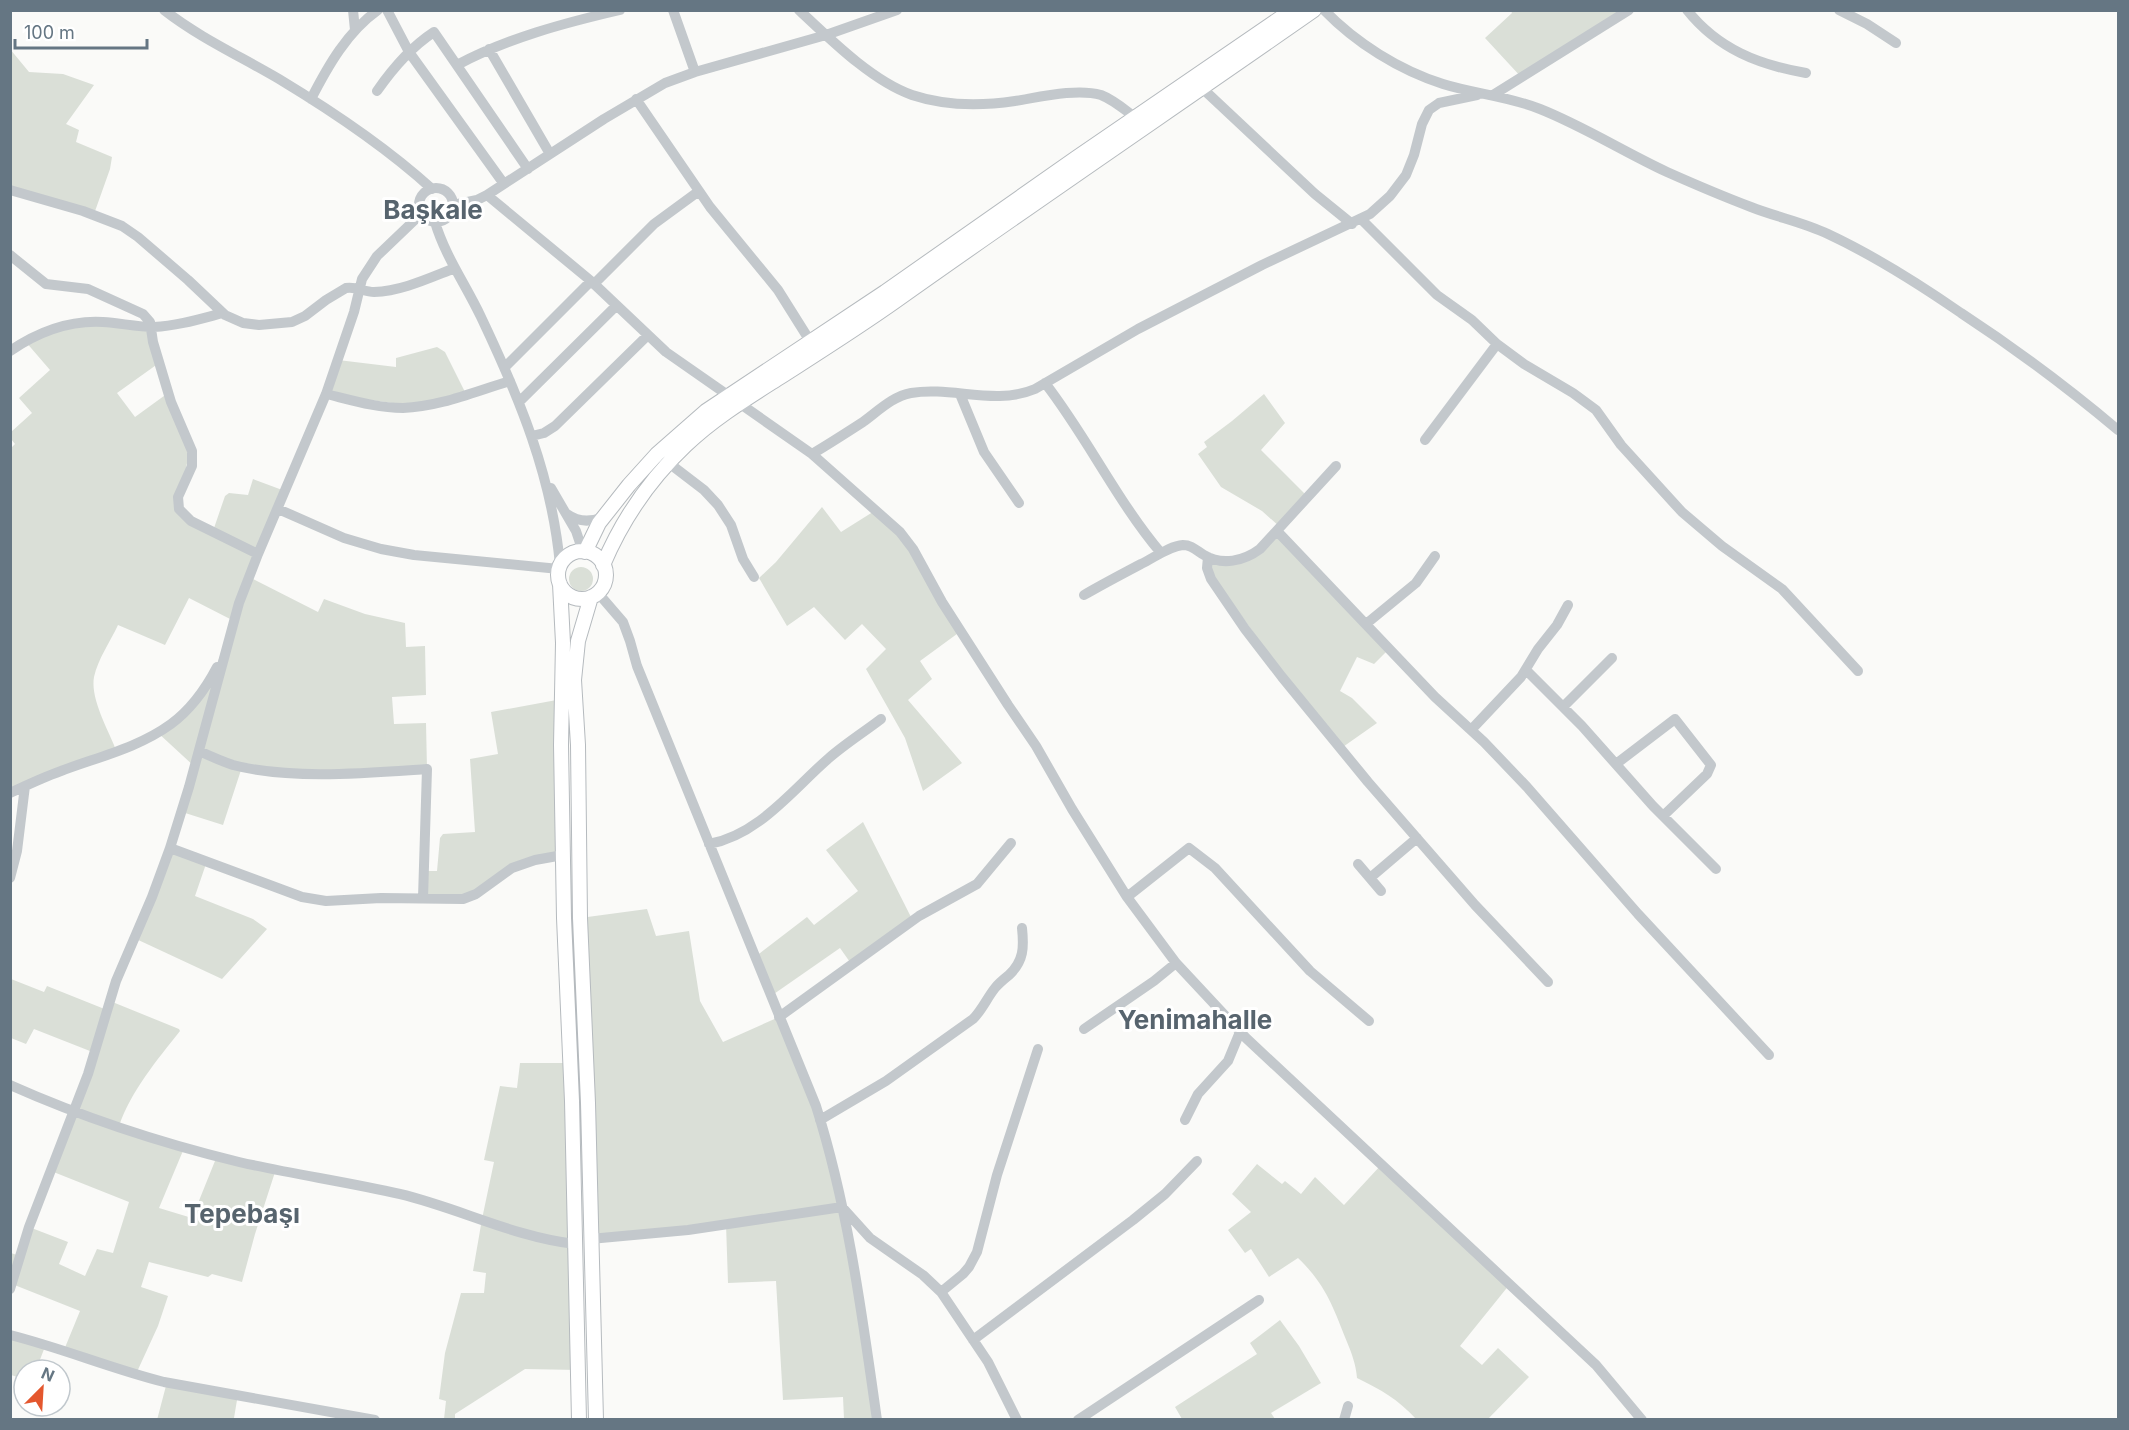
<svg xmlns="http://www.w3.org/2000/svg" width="2129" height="1430" font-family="Inter,sans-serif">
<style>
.green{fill:#dadfd7}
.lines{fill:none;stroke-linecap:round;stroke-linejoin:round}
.major-casing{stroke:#b5babe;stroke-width:16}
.minor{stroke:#c3c8cc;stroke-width:10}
.major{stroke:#fff;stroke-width:14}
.labels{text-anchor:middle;stroke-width:6;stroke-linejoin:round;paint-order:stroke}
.district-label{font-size:26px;font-weight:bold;fill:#57646e;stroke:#fff}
</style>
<rect width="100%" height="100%" fill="#fafaf8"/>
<path class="green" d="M 1511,11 L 1629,11 L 1522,78 L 1485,38 L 1512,13 Z
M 10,49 L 29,72 L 63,74 L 94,85 L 66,124 L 79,130 L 76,142 L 112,157 L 110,169 L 94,214 L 11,190 Z
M 63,326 L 151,326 L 159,363 L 117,393 L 135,417 L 168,393 L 190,446 L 179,509 L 213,531 L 225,496 L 229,493 L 248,495 L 253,479 L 285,491 L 249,577 L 318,612 L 324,599 L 365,614 L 405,623 L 406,647 L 425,646 L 426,695 L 392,697 L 394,724 L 426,723 L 427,769 L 376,772 L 242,767 L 223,825 L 182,812 L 195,767 L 157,732 L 170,724 L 213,674 L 234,621 L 189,598 L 165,645 L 118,625 C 110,642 98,659 94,677 C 90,699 109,731 117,752 L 11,793 L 10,449 L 15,444 L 11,439 L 11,432 L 32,413 L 19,398 L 50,370 L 25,341 Z
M 437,347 L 445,352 L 466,394 L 415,406 L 326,394 L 338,360 L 396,367 L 396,358 Z
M 1264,394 L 1285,423 L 1261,450 L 1308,497 L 1280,527 L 1262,511 L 1221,487 L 1198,454 L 1207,447 L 1204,442 L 1232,421 Z
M 822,507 L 841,532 L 876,510 L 900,532 L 961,631 L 920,661 L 932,679 L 908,700 L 962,763 L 923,791 L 905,738 L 866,669 L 886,649 L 862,624 L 845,640 L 814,607 L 787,626 L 759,578 L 776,562 Z
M 1277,531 L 1389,649 L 1374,664 L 1357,657 L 1340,691 L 1352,698 L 1377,723 L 1340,749 L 1319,724 L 1207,568 L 1215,559 L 1241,559 Z
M569 579a12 12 0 1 1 24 0a12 12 0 1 1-24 0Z
M 562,699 L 563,855 L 535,860 L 476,894 L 423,898 L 424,871 L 437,871 L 440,838 L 443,834 L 475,832 L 470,759 L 498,754 L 491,712 Z
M 863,822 L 913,921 L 852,965 L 840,948 L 771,996 L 755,957 L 807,917 L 814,925 L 858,891 L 826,850 Z
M 170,848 L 207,861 L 195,896 L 253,919 L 267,929 L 222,979 L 134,938 Z
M 647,909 L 656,936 L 689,931 L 700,1001 L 723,1042 L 779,1017 L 829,1148 L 877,1419 L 844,1419 L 843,1397 L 783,1400 L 776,1281 L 728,1283 L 726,1224 L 590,1239 L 580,918 Z
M 11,979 L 44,992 L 47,986 L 107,1010 L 110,1001 L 179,1029 L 180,1031 C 157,1060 131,1091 119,1126 L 185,1146 L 159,1208 L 192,1218 L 217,1156 L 276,1169 L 255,1234 L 242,1282 L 212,1274 L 208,1277 L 149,1262 L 141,1287 L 168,1296 L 158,1326 L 136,1374 L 64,1350 L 80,1311 L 12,1284 L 11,1289 L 11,1253 L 20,1256 L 29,1227 L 68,1242 L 59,1264 L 85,1276 L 97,1249 L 113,1253 L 129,1202 L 51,1171 L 95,1053 L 34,1029 L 26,1044 L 11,1038 Z
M 520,1063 L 571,1063 L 578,1370 L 525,1369 L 455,1414 L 455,1419 L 444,1419 L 446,1401 L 439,1399 L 445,1353 L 461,1293 L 484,1293 L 486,1273 L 473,1271 L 482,1219 L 494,1162 L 484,1160 L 500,1086 L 517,1088 Z
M 1257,1164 L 1282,1184 L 1285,1181 L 1301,1194 L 1315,1177 L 1344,1205 L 1381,1165 L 1510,1284 L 1460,1346 L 1482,1365 L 1498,1348 L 1529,1377 L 1488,1419 L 1416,1419 C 1399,1400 1380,1389 1357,1378 C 1356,1365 1352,1354 1347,1342 C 1333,1307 1326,1285 1298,1258 L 1269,1277 L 1251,1249 L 1245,1253 L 1228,1230 L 1251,1212 L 1232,1194 Z
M 1280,1320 L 1299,1346 L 1321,1383 L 1271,1413 L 1275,1419 L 1182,1419 L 1175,1407 L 1257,1354 L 1250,1343 Z
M 10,1335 L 46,1344 L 36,1370 L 24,1370 L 24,1379 L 11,1375 Z
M 167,1382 L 238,1394 L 234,1418 L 240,1419 L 157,1420 Z"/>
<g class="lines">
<g class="major-casing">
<path id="major" d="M558 575a24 24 0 1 1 48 0a24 24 0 1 1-48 0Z
M 585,552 L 599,523 L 629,485 L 657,454 L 706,411 L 885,292 L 1076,158 L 1292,10
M 603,565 C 622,520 650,479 686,445 C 714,418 749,397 782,376 C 821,351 859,327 897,300 C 1035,202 1175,107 1314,10
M 560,584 L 563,643 L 561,745 L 564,918 L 572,1101 L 579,1420
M 591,597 L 578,641 L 574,680 L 578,745 L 580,918 L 588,1103 L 596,1420"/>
</g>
<path class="minor" d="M 164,10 C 200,38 240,56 279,79 C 332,111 386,147 432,189
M 353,10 L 355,30
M 387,10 L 409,52 L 504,184
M 673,10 L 695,72
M 799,10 C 830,39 872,81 912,95 C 945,106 981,106 1015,101 C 1040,97 1077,88 1101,95 C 1114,100 1125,110 1136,118
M 1324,10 C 1356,43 1399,70 1443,84 C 1475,94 1508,96 1540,109 C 1583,126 1624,152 1667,172 C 1694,184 1722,196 1751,207 C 1776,217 1803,222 1828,234 C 1875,256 1919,284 1961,313 C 2016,349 2068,388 2118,430
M 1687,10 C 1718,49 1759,65 1806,73
M 1839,10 L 1867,24 L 1896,43
M 489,49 L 550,154
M 457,65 C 508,38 564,23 620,10
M 1202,88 L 1315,194 L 1352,224
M 377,91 C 393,68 411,47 434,32 L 528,169
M 1493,95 L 1629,10
M 311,99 C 328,66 347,32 378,10
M 636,99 L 710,207 L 778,290 L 810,341
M419 205a17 17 0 1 1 34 0a17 17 0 1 1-34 0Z
M 10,190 L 83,211 L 122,226 L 138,237 L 188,280 L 225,315 L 243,323 L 259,325 L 292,322 L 305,316 L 326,300 L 346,288 C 356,286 364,292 374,292 C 402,291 429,278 455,268
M 487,195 L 591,281 L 666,352 L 812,454 L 900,532 L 913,549 L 942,602 L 1008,705 L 1036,746 L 1072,809 L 1127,897 L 1176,963 L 1246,1038 L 1596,1365 L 1642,1420
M 453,205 L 477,200 L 487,195 L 604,119 L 665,83 L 695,72 L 826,35 L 897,10
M 1361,219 L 1437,295 L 1472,320 L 1497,344 L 1524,364 L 1573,393 L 1596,410 L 1621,445 L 1682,512 L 1722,546 L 1782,589 L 1858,671
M 435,222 C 445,256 466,285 481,317 C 519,397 552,476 560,565
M 10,255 L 46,284 L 88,289 L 143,314 L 150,322 L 153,342 L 171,402 L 192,451 L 192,466 L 178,497 L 179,509 L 191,521 L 258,554
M 594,284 L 654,224 L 699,191
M 10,351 C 38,332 69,320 103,322 C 120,323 137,327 154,327 C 177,326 200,319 223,313
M 505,367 L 591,281
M 1045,383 C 1087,437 1117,501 1161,553
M 326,394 C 351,400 377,408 403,408 C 439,407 476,391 510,381
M 960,394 L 984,452 L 1019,503
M 519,402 L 616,306
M 532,436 L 544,433 L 555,426 L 647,336
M 1425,440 L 1497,344
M 657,454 L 704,490 L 718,505 L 731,525 L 743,559 L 754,577
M 812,454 C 829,444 846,433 863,422 C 877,412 893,396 911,393 C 952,386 995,406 1035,389 L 1138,329 L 1262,265 L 1370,214 L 1390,196 L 1406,175 L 1414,155 L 1422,124 L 1429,110 L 1439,103 L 1477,95
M 551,488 L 576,531 L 583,552
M 278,509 L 344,538 L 381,549 L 414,555 L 559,569
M 567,514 C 578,522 591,522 603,517
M 1277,531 L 1435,697 L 1484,742 L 1527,787 L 1638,914 L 1769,1055
M 1208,557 L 1207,568 L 1211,579 L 1245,629 L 1282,677 L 1368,782 L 1475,905 L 1548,982
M 598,593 L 623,622 L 630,641 L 637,666 L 816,1106 C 848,1207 862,1314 877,1420
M 1084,595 C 1103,584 1122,574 1141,564 C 1154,558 1169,546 1183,545 C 1192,545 1197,551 1204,555 C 1222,566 1244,561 1260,549 L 1336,466
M 1366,624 L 1416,583 L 1435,556
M 1526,670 L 1582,726 L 1653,806 L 1716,869
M 1563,707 L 1612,658
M 1471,730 L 1521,677 L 1538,649 L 1557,625 L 1568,605
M 199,751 C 210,756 221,761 233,765 C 290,780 368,773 427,769 L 423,898
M 1616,764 L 1675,719 L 1711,765 L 1707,774 L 1663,816
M 10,793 C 27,785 44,777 61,771 C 98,757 138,748 171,724 C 190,710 206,688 217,667
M 709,844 C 759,835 793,789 829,758 C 845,744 864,732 881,719
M 170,848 L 302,897 L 326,901 L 381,898 L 463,899 L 476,894 L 512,868 L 535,860 L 563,855
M 1358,864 L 1381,891
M 10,878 L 17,851 L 25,786
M 1370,878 L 1417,838
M 1127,897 L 1189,848 L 1215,868 L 1310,971 L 1369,1021
M 779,1017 L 919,916 L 977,884 L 1011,843
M 1084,1029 L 1154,981 L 1176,963
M 10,1085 C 84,1118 161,1143 239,1162 C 292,1174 347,1182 400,1194 C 459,1208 514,1237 575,1244
M 820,1120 L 886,1081 L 973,1019 C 982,1010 987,998 995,988 C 999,983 1004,979 1009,975 C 1024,961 1024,947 1022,928
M 1185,1120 L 1198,1094 L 1228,1061 L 1240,1032
M 590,1239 L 688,1230 L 842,1207 L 870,1238 L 923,1275 L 941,1292 L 988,1362 L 1017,1420
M 10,1289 L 29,1227 L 88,1074 L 116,981 L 152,897 L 170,848 L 189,787 L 239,603 L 258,554 L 326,394 L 354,312 L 362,279 L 377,256 L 422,213
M 941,1292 L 963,1274 L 969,1267 L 977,1252 L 997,1175 L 1038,1049
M 10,1335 C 62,1348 112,1369 164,1382 L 375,1420
M 973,1340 L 1133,1220 L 1165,1194 L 1197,1161
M 1078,1420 L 1259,1300
M 1344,1420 L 1348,1406"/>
<use href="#major" class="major"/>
</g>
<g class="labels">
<g class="district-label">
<text x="433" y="219">Başkale</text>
<text x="1195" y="1029">Yenimahalle</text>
<text x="242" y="1223">Tepebaşı</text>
</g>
</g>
<rect width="2129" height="1430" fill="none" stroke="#657683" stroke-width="24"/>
<g transform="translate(42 1388) rotate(24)"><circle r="28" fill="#ffffff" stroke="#c1c8cd" stroke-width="1.5"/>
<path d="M0-4.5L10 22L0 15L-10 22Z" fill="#e4572e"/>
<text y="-9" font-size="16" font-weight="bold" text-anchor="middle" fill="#657683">N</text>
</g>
<path d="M15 39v9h132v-9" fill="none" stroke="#657683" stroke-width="3"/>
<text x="24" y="39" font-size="18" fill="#657683" stroke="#ffffff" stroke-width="4.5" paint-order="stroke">100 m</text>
</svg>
